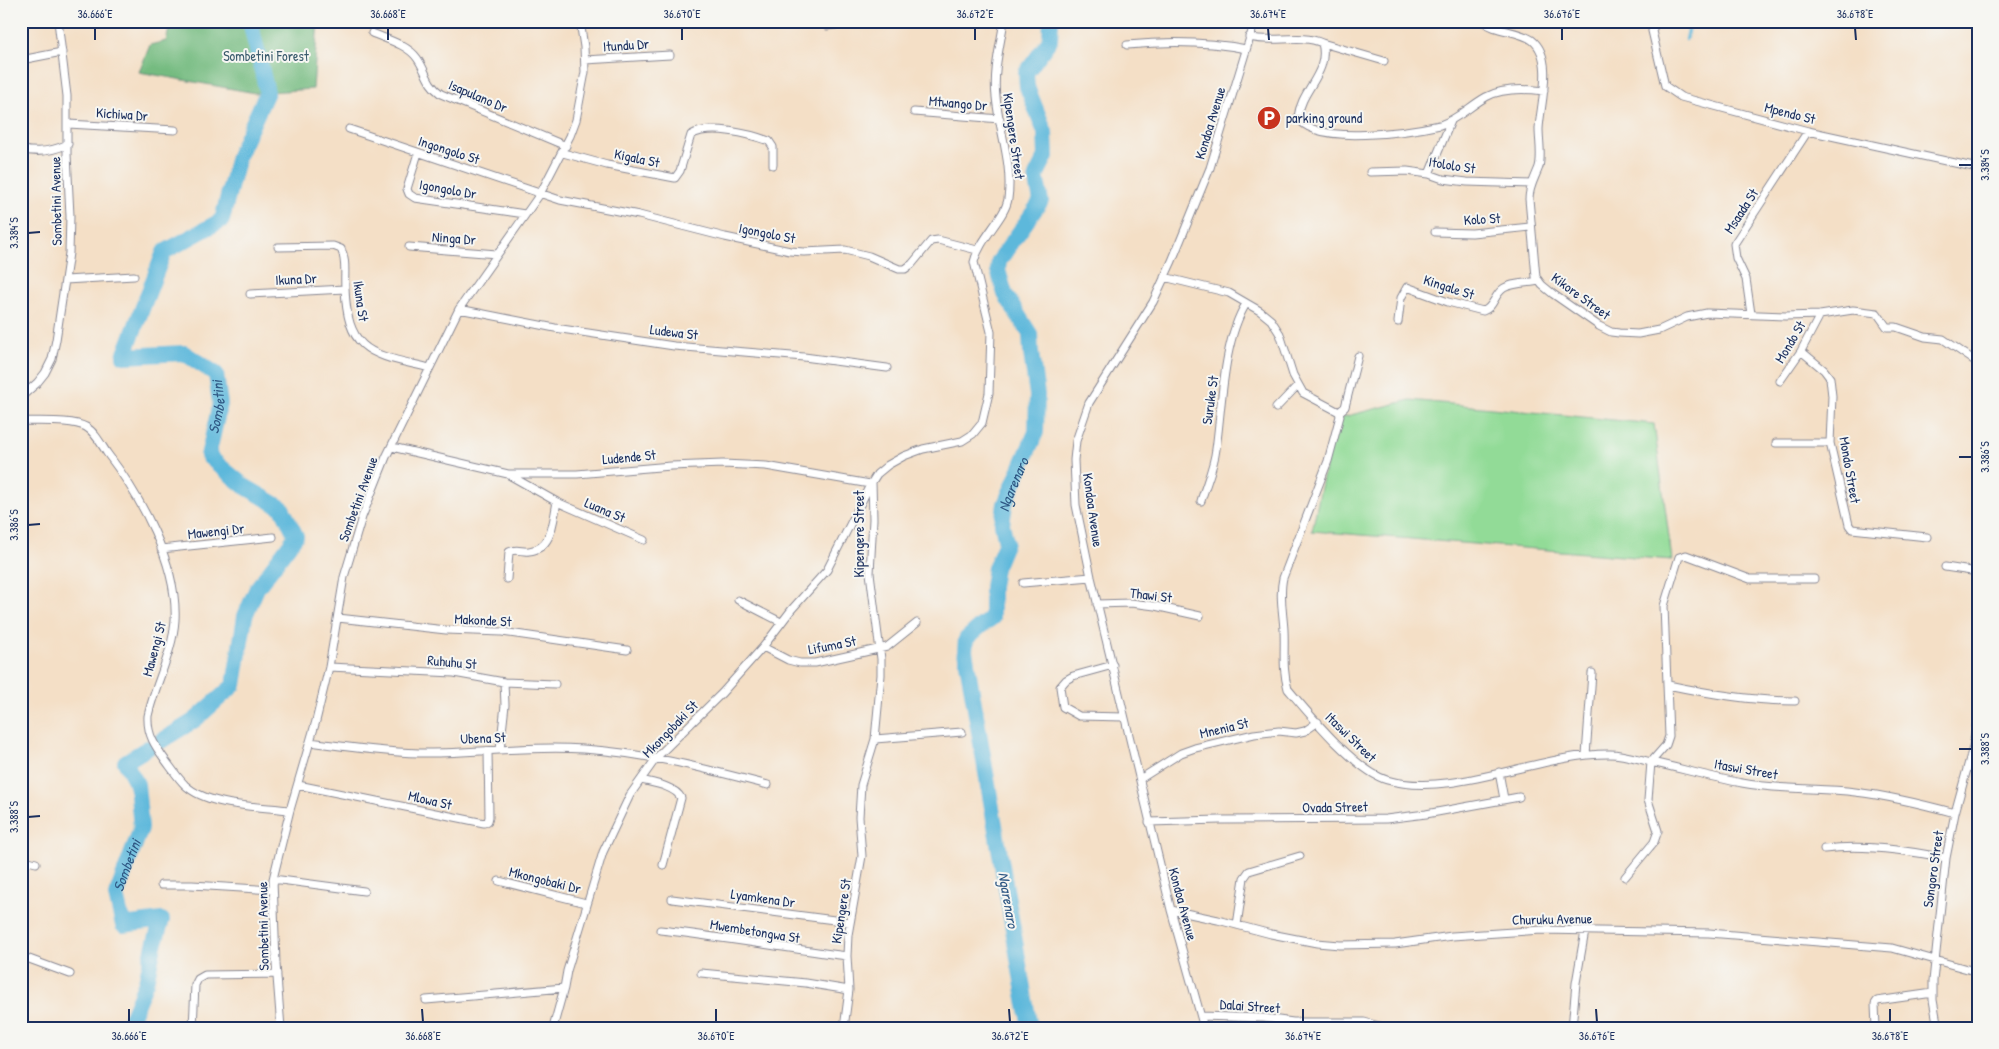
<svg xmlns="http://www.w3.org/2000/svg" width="1999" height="1049" font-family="'Patrick Hand',sans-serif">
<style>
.green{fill:#92db97;stroke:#56857a}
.forest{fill:#75bb80;stroke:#48756f}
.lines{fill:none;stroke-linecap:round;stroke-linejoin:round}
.stream{stroke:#5db8db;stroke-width:2.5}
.river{stroke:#5db8db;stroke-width:16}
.street-casing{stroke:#888792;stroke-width:9}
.street{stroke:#fff;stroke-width:7}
.ticks{fill:none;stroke:#1b2f5e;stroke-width:2}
.labels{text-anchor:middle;stroke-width:4;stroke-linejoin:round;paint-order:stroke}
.street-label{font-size:14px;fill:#1b2f5e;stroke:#f6f6f2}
.park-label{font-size:14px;fill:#395a6c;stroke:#f6f6f2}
.poi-label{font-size:14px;fill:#1b2f5e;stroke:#f6f6f2;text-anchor:start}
.water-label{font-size:15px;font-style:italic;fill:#2f5884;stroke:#f6f6f2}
.neatline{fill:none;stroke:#1b2f5e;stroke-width:2}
.ticks-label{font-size:12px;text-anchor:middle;fill:#1b2f5e}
</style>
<rect width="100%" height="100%" fill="#f6f6f2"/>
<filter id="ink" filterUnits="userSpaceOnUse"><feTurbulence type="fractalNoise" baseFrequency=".02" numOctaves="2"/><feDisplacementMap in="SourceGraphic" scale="10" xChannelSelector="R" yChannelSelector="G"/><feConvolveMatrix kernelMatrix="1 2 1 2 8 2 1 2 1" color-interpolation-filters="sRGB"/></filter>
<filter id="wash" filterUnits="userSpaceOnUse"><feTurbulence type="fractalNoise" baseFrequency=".0096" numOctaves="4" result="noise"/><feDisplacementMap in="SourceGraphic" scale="20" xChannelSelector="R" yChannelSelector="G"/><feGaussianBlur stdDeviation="1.12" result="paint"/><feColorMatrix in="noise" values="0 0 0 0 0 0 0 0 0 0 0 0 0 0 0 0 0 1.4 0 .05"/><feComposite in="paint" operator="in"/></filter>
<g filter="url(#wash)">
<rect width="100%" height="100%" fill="#f4dfc6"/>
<path class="green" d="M 1410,400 L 1654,424 L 1672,560 L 1312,531 L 1335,419 Z"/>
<path class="forest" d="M 171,21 L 318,21 L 313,89 L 255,93 L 139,72 L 150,45 L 166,41 Z"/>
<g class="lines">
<path class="stream" d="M 1686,40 L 1690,21"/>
<g class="river">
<path id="s1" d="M 161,741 L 195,720 L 234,685 L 245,616 L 257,588 L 296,536 L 282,508 L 244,486 L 208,456 L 220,404 L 216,374 L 184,353 L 124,356 L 164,252 L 222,220 L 238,156 L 267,92 L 250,21"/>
<path id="s2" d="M 144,1028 L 129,1023 L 146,982 L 154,945 L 162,920 L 123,925 L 116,896 L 141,828 L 137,784 L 125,762 L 148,748"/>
<path id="s3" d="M 1030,1028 L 965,651 L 966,639 L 982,625 L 992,618 L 992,587 L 995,568 L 1006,542 L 1002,524 L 1005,504 L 1036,432 L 1037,395 L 1031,353 L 1030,334 L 1005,294 L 998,270 L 999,261 L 1041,201 L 1036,176 L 1046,156 L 1045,132 L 1027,87 L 1026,73 L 1050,40 L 1051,21"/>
</g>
</g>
</g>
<g filter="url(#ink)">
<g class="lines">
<g class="street-casing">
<path id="street" d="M 1482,21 C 1496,32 1517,30 1532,40 C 1555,58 1540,105 1539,129 C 1539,141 1542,155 1539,167 C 1535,178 1529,187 1529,199 L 1536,277 L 1542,285 L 1553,294 L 1599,326 L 1611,332 L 1619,333 L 1638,334 L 1659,330 L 1687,317 L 1707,313 L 1785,316 L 1820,315 L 1853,310 L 1877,313 L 1887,327 L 1896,327 L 1925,337 L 1943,339 L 1978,363
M 1656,21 L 1652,31 L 1665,86 L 1681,97 L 1808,131 L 1978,168
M 827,26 L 865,21
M 372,33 C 386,39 408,45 417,58 C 427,72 426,83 441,94 L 566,146
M 1249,37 C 1273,44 1300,33 1322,43 C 1330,73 1301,89 1298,117 C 1313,147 1413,131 1440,125 C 1458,119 1470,106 1486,97 C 1502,88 1527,89 1544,91
M 1322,43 L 1384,61
M 1127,45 C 1167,41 1206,41 1246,49
M 21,60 L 62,52
M 585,60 L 670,55
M 914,112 L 1000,119
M 68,124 L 175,130
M 349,129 L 560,200 L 639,215 L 725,237 L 790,251 L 804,252 L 845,250 L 869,256 L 899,269 L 905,269 L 912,264 L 931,241 L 938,240 L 977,250
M 21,149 C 38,154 53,151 68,144
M 418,153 L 407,189 L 409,194 L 415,198 L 525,214
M 563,153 L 607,165 L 675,178 L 680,171 L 691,135 C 710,124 750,134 769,141 L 773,147 L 773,165
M 1370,172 L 1407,171 L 1429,174 L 1443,179 L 1467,182 L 1531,184
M 1429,174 L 1451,121
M 1435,232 L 1472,233 L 1530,227
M 278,247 L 333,246 L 341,249 C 347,260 344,275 345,287 C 347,355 373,354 430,368
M 409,247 L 497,254
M 1164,277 L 1229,293 L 1260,311 L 1271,320 L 1280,334 L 1293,375 L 1303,393 L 1339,412 L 1340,416 L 1328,461 L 1283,578 C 1279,595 1283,612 1284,630 C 1285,651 1282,669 1288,689 C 1310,715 1356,771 1387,780 C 1453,799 1540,753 1610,754 C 1622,754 1635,758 1647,761 C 1679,768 1710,777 1742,783 C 1780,790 1818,788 1855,792 C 1889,796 1922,804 1955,813
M 65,280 L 134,276
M 250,294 L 345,289
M 459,309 L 555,328 L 674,346 L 804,357 L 887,368
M 1751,314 L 1746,279 L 1736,258 L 1734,244 L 1808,131
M 1398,322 L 1401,298 L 1407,287 L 1448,302 L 1483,311 C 1494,308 1494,294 1504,288 C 1512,283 1529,283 1539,281
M 1801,351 L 1824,370 L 1830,378 L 1832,396 L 1830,443 L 1849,525 L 1852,529 L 1927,537
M 1780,381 L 1801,351 L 1820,315
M 21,397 L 37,383 L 45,373 L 52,359 L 56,340 L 69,253 L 70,216 L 67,154 L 67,96 L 58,21
M 1276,408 L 1298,385
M 1339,412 L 1345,407 L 1358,356
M 21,421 C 38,422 72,419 86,427 C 95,432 101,444 107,453 C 140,496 178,564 175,620 C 173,652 155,684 148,716 C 147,735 155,746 166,761 C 172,769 178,778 185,785 C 208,807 259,806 290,810
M 1776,443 L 1830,443
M 392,447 L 508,474 L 577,474 L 671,466 L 723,464 L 766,466 L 870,484
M 509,475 L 557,502 L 644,540
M 1201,501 C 1206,484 1214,467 1216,449 C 1222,407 1223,340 1246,304
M 161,549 L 273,537
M 1945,567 L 1978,572
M 507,579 L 509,552 C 516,548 522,552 529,551 C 553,549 553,520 557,502
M 1023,583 L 1091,577
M 738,600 L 781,622
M 1097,604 L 1131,603 L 1155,606 L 1200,616
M 338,618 L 446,630 L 502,632 L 627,650
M 763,647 L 788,660 L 800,663 L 815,663 L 887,647 L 917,623
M 1113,665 L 1073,676 L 1066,680 L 1060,687 L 1063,707 L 1079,716 L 1124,717
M 329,667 L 454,673 L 504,682 L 505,705 L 500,750
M 504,682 L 555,684
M 1668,685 C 1710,694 1752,701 1795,701
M 875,739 L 962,732
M 310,742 C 346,747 383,752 419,753 C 474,754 528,745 583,749 C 648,753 706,769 768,785
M 1586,755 L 1592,673
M 1499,772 L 1504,799
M 1140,779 L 1181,753 L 1195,748 L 1254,734 L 1279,731 L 1296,733 L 1305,731 L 1318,722
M 641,780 C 653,783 675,786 681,798 L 663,865
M 298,785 L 484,823 L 488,821 L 489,817 L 488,751
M 1149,822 L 1220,820 L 1386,819 L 1426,814 L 1519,797
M 1824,849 C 1864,844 1906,850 1946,858
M 21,859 L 36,863
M 1625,877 L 1654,842 L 1658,831 L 1648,800 L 1651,762 L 1666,745 L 1669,736 L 1664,606 L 1679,557 L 1686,555 L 1750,579 L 1814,579
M 273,879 L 364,891
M 499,881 L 586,903
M 161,885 L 192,885 L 273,890
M 672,899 L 850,922
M 1171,910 L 1218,920 L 1271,934 L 1317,943 L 1340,945 L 1395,944 L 1452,936 L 1542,930 L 1709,933 L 1892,948 L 1978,972
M 1237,925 L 1244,878 L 1249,871 L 1300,856
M 660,930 C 722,937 784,948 847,956
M 21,956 L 70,974
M 701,973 L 806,983 L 849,990
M 426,1000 L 564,988
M 1201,1016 L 1264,1018 L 1293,1022 L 1364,1022 L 1387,1028
M 193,1028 L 195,985 L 198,979 L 205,975 L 277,974
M 281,1028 L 276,964 L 273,879 L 290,810 L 316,721 L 329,667 L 344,577 L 362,517 L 386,457 L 459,309 L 540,194 L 570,136 L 576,120 L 585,72 L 584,47 L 580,21
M 553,1028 L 564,988 L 567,971 L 603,852 L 630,795 L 657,757 L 722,693 L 763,647 L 792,609 L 827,570 L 871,483
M 844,1028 L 849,990 L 847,956 L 848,935 L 862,856 L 859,817 L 861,785 L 875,739 L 881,675 L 881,659 L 870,573 L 873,519 L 872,482 L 877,474 L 888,465 L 904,456 L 923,449 L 962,441 L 973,434 L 982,423 L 989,393 L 991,332 L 974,262 C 980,238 1005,218 1008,199 C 1013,164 999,131 996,97 C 993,72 1000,46 1004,21
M 1204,1028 L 1171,910 L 1091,577 L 1076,505 L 1074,460 L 1076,441 L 1089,403 L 1153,302 L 1172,261 L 1210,168 L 1255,21
M 1572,1028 L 1576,983 L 1585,931
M 1876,1028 L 1875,1004 L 1877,1001 L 1933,993
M 1938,1028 L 1933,1000 L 1933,981 L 1946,858 L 1955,813 L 1973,747 L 1978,715"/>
</g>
<use href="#street" class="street"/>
</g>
</g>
<path class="ticks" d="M 95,28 L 95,40M 388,28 L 388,40M 682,28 L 682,40M 975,28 L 975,40M 1268,28 L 1269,40M 1562,28 L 1562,40M 1855,28 L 1856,40M 1959,165 L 1972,165M 28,233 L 40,232M 1959,457 L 1972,457M 28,525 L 40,524M 1959,749 L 1972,749M 28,817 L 40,816M 129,1009 L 129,1022M 422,1009 L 423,1022M 716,1009 L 716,1022M 1009,1009 L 1010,1022M 1303,1009 L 1303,1022M 1596,1009 L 1597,1022M 1890,1009 L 1890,1022"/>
<defs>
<g id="parking-disc" transform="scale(1.25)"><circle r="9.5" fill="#c8321e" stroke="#f6f6f2"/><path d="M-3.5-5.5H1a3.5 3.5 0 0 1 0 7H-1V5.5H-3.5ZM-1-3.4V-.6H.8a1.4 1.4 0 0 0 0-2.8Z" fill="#fff"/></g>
</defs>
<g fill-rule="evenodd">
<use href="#parking-disc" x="1269" y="118"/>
</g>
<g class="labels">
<g class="street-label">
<text transform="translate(626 45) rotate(-4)" y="5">Itundu Dr</text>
<text transform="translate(478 96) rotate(23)" y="5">Isapulano Dr</text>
<text transform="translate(958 103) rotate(5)" y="5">Mtwango Dr</text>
<text transform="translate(1790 113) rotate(14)" y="5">Mpendo St</text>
<text transform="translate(122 114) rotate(4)" y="5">Kichiwa Dr</text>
<text transform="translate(1210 123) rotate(-73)" y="5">Kondoa Avenue</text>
<text transform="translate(1014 136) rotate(82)" y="5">Kipengere Street</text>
<text transform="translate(449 150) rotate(18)" y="5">Ingongolo St</text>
<text transform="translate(637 158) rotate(12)" y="5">Kigala St</text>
<text transform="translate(1452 165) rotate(9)" y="5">Itololo St</text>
<text transform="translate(448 189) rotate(10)" y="5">Igongolo Dr</text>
<text transform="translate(56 201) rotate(-91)" y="5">Sombetini Avenue</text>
<text transform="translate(1741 211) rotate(-57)" y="5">Msaada St</text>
<text transform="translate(1482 219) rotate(-3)" y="5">Kolo St</text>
<text transform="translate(767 233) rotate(11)" y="5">Igongolo St</text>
<text transform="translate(454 238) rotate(4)" y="5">Ninga Dr</text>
<text transform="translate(296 279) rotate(-3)" y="5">Ikuna Dr</text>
<text transform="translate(1449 287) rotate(18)" y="5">Kingale St</text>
<text transform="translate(1581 296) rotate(36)" y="5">Kikore Street</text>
<text transform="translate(361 301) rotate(82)" y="5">Ikuna St</text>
<text transform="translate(674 332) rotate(7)" y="5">Ludewa St</text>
<text transform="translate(1790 342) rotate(-59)" y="5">Mondo St</text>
<text transform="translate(1210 400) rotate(-82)" y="5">Suruke St</text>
<text transform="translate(629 457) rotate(-5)" y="5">Ludende St</text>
<text transform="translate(1850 470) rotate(80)" y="5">Mondo Street</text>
<text transform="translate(358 499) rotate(-70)" y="5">Sombetini Avenue</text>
<text transform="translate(605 510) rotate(23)" y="5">Luana St</text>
<text transform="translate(1093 510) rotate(82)" y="5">Kondoa Avenue</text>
<text transform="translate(216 531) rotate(-6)" y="5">Mawengi Dr</text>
<text transform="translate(859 534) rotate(-90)" y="5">Kipengere Street</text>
<text transform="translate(1151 595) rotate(7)" y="5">Thawi St</text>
<text transform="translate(483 620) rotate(3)" y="5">Makonde St</text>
<text transform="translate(832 645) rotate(-11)" y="5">Lifuma St</text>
<text transform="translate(154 649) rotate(-75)" y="5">Mawengi St</text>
<text transform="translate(452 662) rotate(5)" y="5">Ruhuhu St</text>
<text transform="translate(1224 728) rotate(-13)" y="5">Mnenia St</text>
<text transform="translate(670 729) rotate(-46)" y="5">Mkongobaki St</text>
<text transform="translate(1351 737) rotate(44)" y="5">Itaswi Street</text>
<text transform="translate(483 738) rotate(-2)" y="5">Ubena St</text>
<text transform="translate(1746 769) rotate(10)" y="5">Itaswi Street</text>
<text transform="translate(430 800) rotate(13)" y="5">Mlowa St</text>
<text transform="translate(1335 807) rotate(-1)" y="5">Ovada Street</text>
<text transform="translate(1933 869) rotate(-82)" y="5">Songoro Street</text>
<text transform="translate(545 880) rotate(14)" y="5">Mkongobaki Dr</text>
<text transform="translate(763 898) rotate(8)" y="5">Lyamkena Dr</text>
<text transform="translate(1183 904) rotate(75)" y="5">Kondoa Avenue</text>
<text transform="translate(841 911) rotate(-81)" y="5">Kipengere St</text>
<text transform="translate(1552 919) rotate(-1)" y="5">Churuku Avenue</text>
<text transform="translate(263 926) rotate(-91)" y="5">Sombetini Avenue</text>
<text transform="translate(755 931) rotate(9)" y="5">Mwembetongwa St</text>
<text transform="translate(1250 1006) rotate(4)" y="5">Dalai Street</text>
</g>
<g class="park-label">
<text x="266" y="61">Sombetini Forest</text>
</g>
<g class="poi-label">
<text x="1286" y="123">parking ground</text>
</g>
<g class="water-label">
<text dy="5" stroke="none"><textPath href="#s1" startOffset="430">Sombetini</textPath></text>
<text dy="5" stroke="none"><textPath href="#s3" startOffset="566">Ngarenaro</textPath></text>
<text dy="5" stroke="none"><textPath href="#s2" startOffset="226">Sombetini</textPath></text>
<text transform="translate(1008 900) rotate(80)" y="5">Ngarenaro</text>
</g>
</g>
<rect width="1999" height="1049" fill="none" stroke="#f6f6f2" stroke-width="55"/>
<rect x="28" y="28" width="1944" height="994" class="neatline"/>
<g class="ticks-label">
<text x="95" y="18">36.666°E</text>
<text x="388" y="18">36.668°E</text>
<text x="682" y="18">36.670°E</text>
<text x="975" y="18">36.672°E</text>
<text x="1268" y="18">36.674°E</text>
<text x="1562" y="18">36.676°E</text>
<text x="1855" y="18">36.678°E</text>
<text transform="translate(1985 165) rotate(-90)" y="4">3.384°S</text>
<text transform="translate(14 233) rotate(-90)" y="4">3.384°S</text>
<text transform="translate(1985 457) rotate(-90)" y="4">3.386°S</text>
<text transform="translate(14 525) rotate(-90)" y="4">3.386°S</text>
<text transform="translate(1985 749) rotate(-90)" y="4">3.388°S</text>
<text transform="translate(14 817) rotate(-90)" y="4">3.388°S</text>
<text x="129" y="1040">36.666°E</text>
<text x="423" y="1040">36.668°E</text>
<text x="716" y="1040">36.670°E</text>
<text x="1010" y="1040">36.672°E</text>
<text x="1303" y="1040">36.674°E</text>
<text x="1597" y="1040">36.676°E</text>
<text x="1890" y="1040">36.678°E</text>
</g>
</svg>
